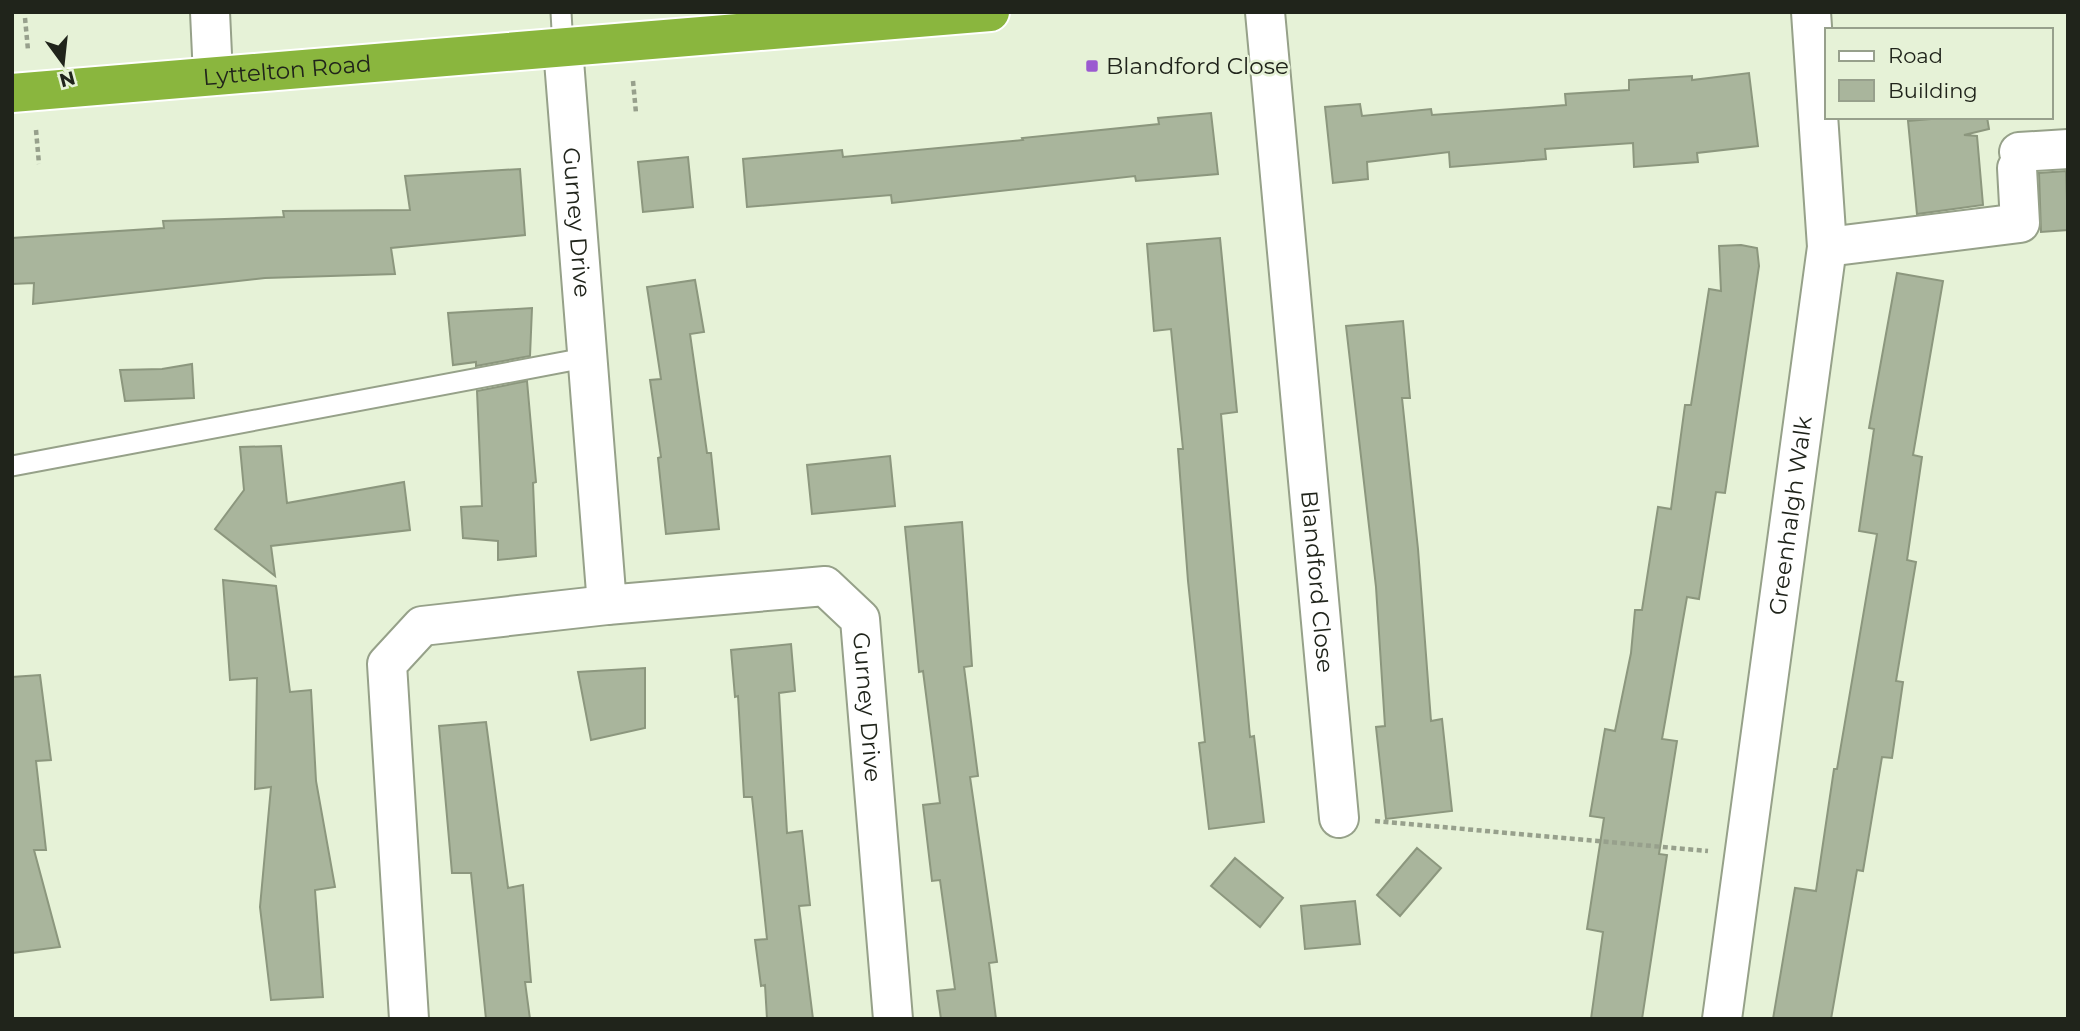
<svg xmlns="http://www.w3.org/2000/svg" width="2080" height="1031" font-family="Montserrat,sans-serif">
<style>
.building{fill:#a9b59c;stroke:#8c977e;stroke-width:2}
.lines{fill:none;stroke-linecap:round;stroke-linejoin:round}
.lane-casing{stroke:#96a189;stroke-width:23}
.street-casing{stroke:#96a189;stroke-width:42}
.highway-casing{stroke:#fff;stroke-width:42}
.path{stroke:#97a08c;stroke-width:4.5;stroke-dasharray:5 3.5;stroke-linecap:butt}
.lane{stroke:#fff;stroke-width:19}
.street{stroke:#fff;stroke-width:38}
.highway{stroke:#8ab63e;stroke-width:38}
.poi-dot{fill:#9b5ad0;stroke:#e6f2d7;stroke-width:2.5}
.labels{text-anchor:middle;stroke-width:5;stroke-linejoin:round;paint-order:stroke}
.poi-label{font-size:23px;fill:#20241b;stroke:#e6f2d7;text-anchor:start}
.street-label{font-size:23px;fill:#20241b;stroke:#e6f2d7}
</style>
<rect width="100%" height="100%" fill="#e6f2d7"/>
<path class="building" d="M 1749,73 L 1758,146 L 1697,153 L 1698,162 L 1634,167 L 1633,143 L 1545,149 L 1546,159 L 1450,167 L 1449,152 L 1367,162 L 1368,179 L 1333,183 L 1325,107 L 1360,104 L 1362,116 L 1431,109 L 1432,115 L 1566,105 L 1565,94 L 1629,90 L 1629,80 L 1692,76 L 1692,80 Z
M 1211,113 L 1218,174 L 1136,181 L 1135,176 L 892,203 L 891,195 L 747,207 L 743,159 L 842,150 L 843,157 L 1023,140 L 1022,138 L 1159,124 L 1158,118 Z
M 1954,117 L 1987,117 L 1989,129 L 1964,135 L 1977,136 L 1983,205 L 1917,214 L 1908,121 Z
M 688,157 L 693,207 L 643,212 L 638,162 Z
M 520,169 L 525,235 L 391,248 L 395,274 L 265,278 L 33,304 L 34,283 L 12,284 L 12,238 L 164,228 L 163,221 L 284,217 L 283,211 L 410,210 L 405,176 Z
M 2066,171 L 2068,230 L 2041,232 L 2039,173 Z
M 1220,238 L 1237,412 L 1221,414 L 1250,737 L 1254,736 L 1264,822 L 1209,829 L 1199,743 L 1205,742 L 1188,581 L 1178,449 L 1183,449 L 1171,329 L 1154,331 L 1147,244 Z
M 1741,245 L 1757,248 L 1759,266 L 1725,493 L 1716,492 L 1699,599 L 1687,597 L 1662,739 L 1677,741 L 1659,854 L 1667,855 L 1642,1019 L 1591,1019 L 1603,932 L 1587,929 L 1604,818 L 1590,816 L 1605,729 L 1615,731 L 1631,653 L 1635,610 L 1642,610 L 1658,507 L 1671,509 L 1685,405 L 1691,405 L 1709,289 L 1721,291 L 1719,246 Z
M 1897,273 L 1943,281 L 1913,455 L 1922,457 L 1907,560 L 1916,562 L 1896,681 L 1903,682 L 1892,758 L 1882,757 L 1863,871 L 1857,870 L 1831,1019 L 1773,1019 L 1795,888 L 1816,891 L 1834,769 L 1837,769 L 1877,534 L 1859,531 L 1874,429 L 1869,428 Z
M 695,280 L 704,332 L 690,334 L 707,453 L 711,453 L 719,529 L 666,534 L 658,458 L 661,457 L 650,380 L 661,379 L 647,287 Z
M 532,308 L 530,356 L 476,366 L 476,362 L 453,365 L 448,313 Z
M 1403,321 L 1410,398 L 1402,398 L 1418,549 L 1431,721 L 1442,719 L 1452,811 L 1386,819 L 1376,727 L 1385,726 L 1376,587 L 1346,326 Z
M 192,364 L 194,398 L 125,401 L 120,370 L 162,369 Z
M 527,381 L 536,482 L 533,483 L 536,556 L 498,560 L 498,541 L 463,538 L 461,507 L 482,506 L 477,391 Z
M 281,446 L 287,503 L 404,482 L 410,530 L 271,546 L 275,576 L 215,529 L 244,490 L 240,447 Z
M 890,456 L 895,506 L 812,514 L 807,465 Z
M 962,522 L 972,666 L 964,667 L 978,776 L 970,777 L 997,962 L 989,963 L 996,1019 L 941,1019 L 937,991 L 955,989 L 940,880 L 932,881 L 923,805 L 940,803 L 923,671 L 919,672 L 905,527 Z
M 223,580 L 276,586 L 290,692 L 311,690 L 316,781 L 335,887 L 315,890 L 323,997 L 271,1000 L 260,907 L 271,787 L 255,789 L 257,678 L 230,680 Z
M 791,644 L 795,691 L 779,693 L 787,833 L 802,831 L 810,905 L 799,906 L 813,1019 L 767,1019 L 765,985 L 761,986 L 755,940 L 767,939 L 752,797 L 744,797 L 738,696 L 735,697 L 731,650 Z
M 645,668 L 645,728 L 591,740 L 578,672 Z
M 40,675 L 51,760 L 36,761 L 46,850 L 34,850 L 60,947 L 12,953 L 12,677 Z
M 486,722 L 508,888 L 523,885 L 531,982 L 525,982 L 530,1019 L 486,1019 L 471,873 L 452,873 L 439,726 Z
M 1417,848 L 1441,868 L 1400,916 L 1377,895 Z
M 1235,858 L 1283,898 L 1260,927 L 1211,886 Z
M 1355,901 L 1360,944 L 1305,949 L 1301,906 Z"/>
<g class="lines">
<g class="lane-casing">
<path id="lane" d="M 561,12 L 563,48
M 12,466 L 590,357"/>
</g>
<g class="street-casing">
<g id="street">
<path d="M 210,12 L 213,76"/>
<path id="s1" d="M 1265,12 L 1339,818"/>
<path id="s2" d="M 563,48 L 607,605 L 825,586 L 860,619 L 893,1019"/>
<path d="M 2019,152 L 2068,149"/>
<path d="M 1827,247 L 2020,223 L 2017,168"/>
<path d="M 409,1019 L 387,664 L 422,626 L 607,605"/>
<path id="s3" d="M 1722,1019 L 1827,247 L 1811,12"/>
</g>
</g>
<g class="highway-casing">
<g id="highway">
<path id="s4" d="M 12,93 L 990,12"/>
</g>
</g>
<path class="path" d="M 25,18 L 28,50
M 633,81 L 636,113
M 36,130 L 39,164
M 1375,821 L 1708,851"/>
<use href="#lane" class="lane"/>
<use href="#street" class="street"/>
<use href="#highway" class="highway"/>
</g>
<rect class="poi-dot" x="1085" y="59" width="14" height="14" rx="3.5"/>
<g class="labels">
<g class="poi-label">
<text x="1106" y="74">Blandford Close</text>
</g>
<g class="street-label">
<text dy="8" stroke="none"><textPath href="#s4" startOffset="276">Lyttelton Road</textPath></text>
<text dy="8" stroke="none"><textPath href="#s2" startOffset="175">Gurney Drive</textPath></text>
<text dy="8" stroke="none"><textPath href="#s3" startOffset="508">Greenhalgh Walk</textPath></text>
<text dy="8" stroke="none"><textPath href="#s1" startOffset="572">Blandford Close</textPath></text>
<text dy="8" stroke="none"><textPath href="#s2" startOffset="914">Gurney Drive</textPath></text>
</g>
</g>
<rect width="2080" height="1031" fill="none" stroke="#20241b" stroke-width="28"/>
<rect x="1825" y="28" width="228" height="91" fill="#e6f2d7" stroke="#97a08c" stroke-width="2"/>
<rect x="1839" y="51" width="35" height="10" fill="#ffffff" stroke="#97a08c" stroke-width="2"/>
<text x="1888" y="63" font-size="21" fill="#20241b">Road</text>
<rect x="1839" y="80" width="35" height="21" fill="#a9b59c" stroke="#97a08c" stroke-width="2"/>
<text x="1888" y="98" font-size="21" fill="#20241b">Building</text>
<g transform="translate(63 63) rotate(165)" stroke="#e6f2d7" stroke-width="5" paint-order="stroke">
<path d="M0-5L12 26L0 18L-12 26Z" fill="#20241b"/>
<text y="-10" font-size="19" font-weight="bold" text-anchor="middle" fill="#20241b">N</text>
</g>
</svg>
